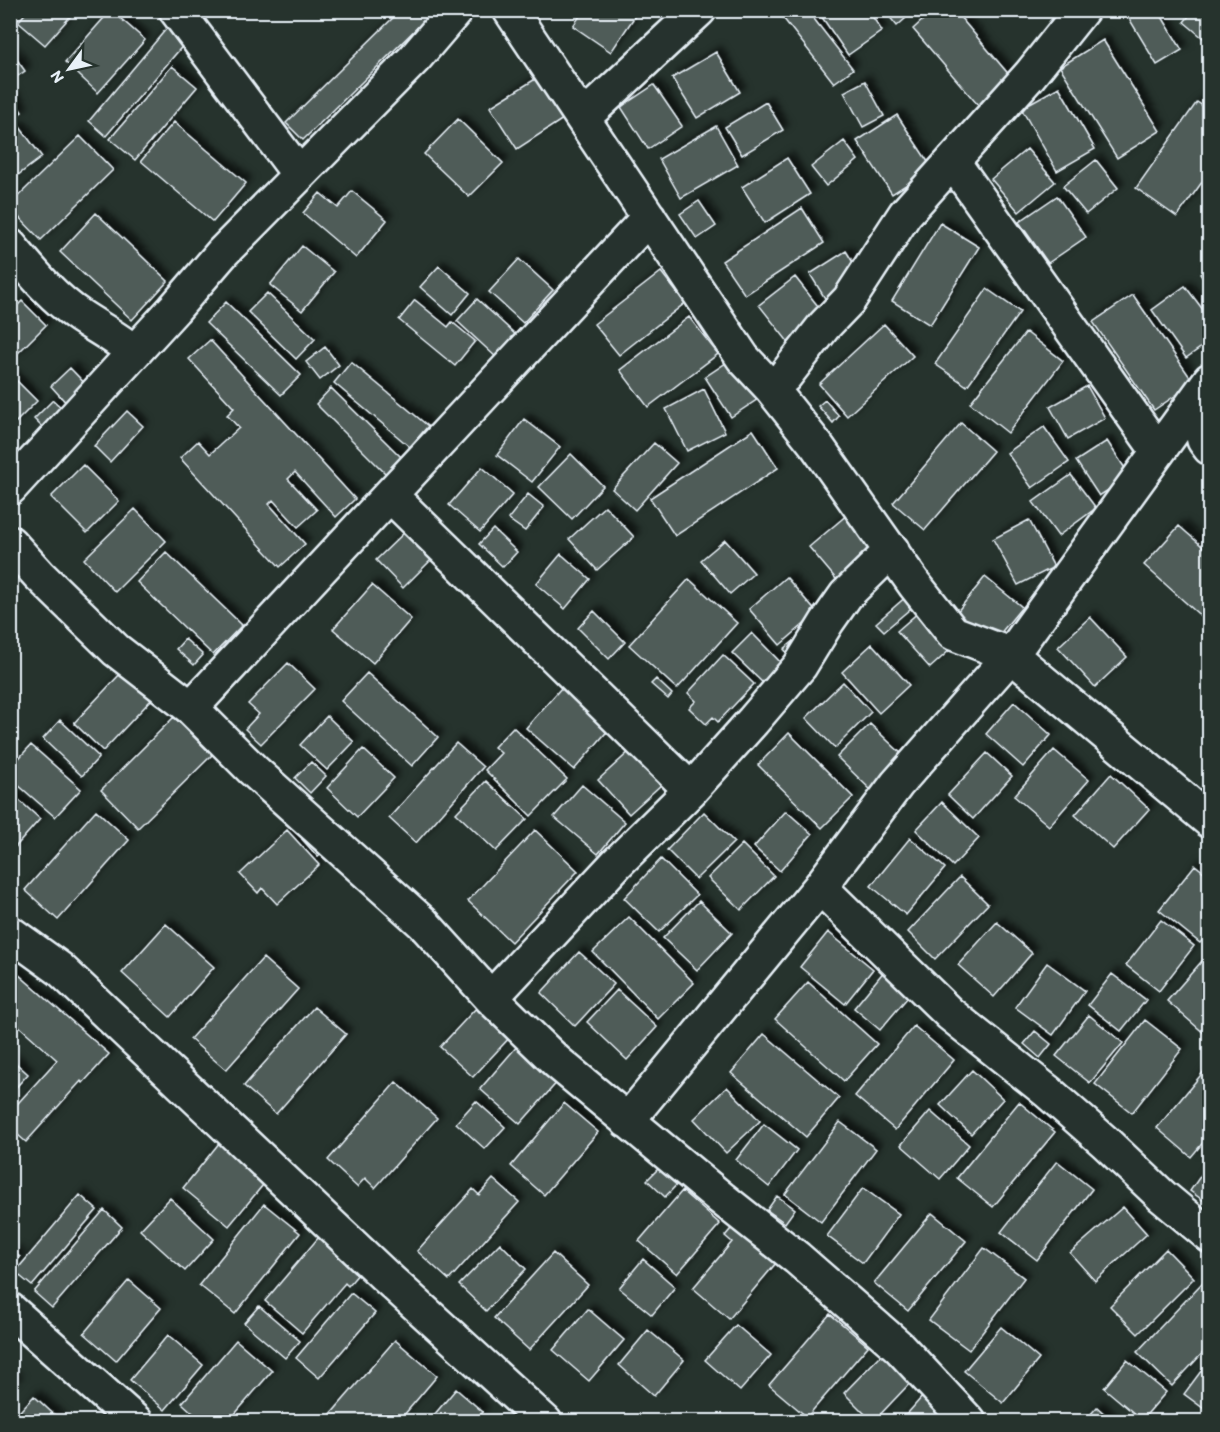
<svg xmlns="http://www.w3.org/2000/svg" width="1220" height="1432" font-family="Itim,sans-serif">
<style>
.building{fill:#505c59;stroke:#e8f1f8;stroke-width:1.5;filter:url(#shadow)}
.lines{fill:none;stroke-linecap:round;stroke-linejoin:round}
.minor-casing{stroke:#e8f1f8;stroke-width:38}
.minor{stroke:#26332d;stroke-width:33}
</style>
<defs>
<filter id="shadow"><feDropShadow dx="5.5" dy="-5.5" stdDeviation="3" flood-color="#0009"/></filter>
</defs>
<rect width="100%" height="100%" fill="#26332d"/>
<filter id="ink" filterUnits="userSpaceOnUse"><feTurbulence type="fractalNoise" baseFrequency=".0167" numOctaves="2"/><feDisplacementMap in="SourceGraphic" scale="12" xChannelSelector="R" yChannelSelector="G"/><feConvolveMatrix kernelMatrix="1 2 1 2 8 2 1 2 1" color-interpolation-filters="sRGB"/></filter>
<g filter="url(#ink)">
<path class="building" d="M 28,10 L 76,10 L 45,45 L 18,22 Z
M 111,10 L 145,40 L 98,93 L 65,62 Z
M 401,10 L 435,10 L 303,140 L 286,123 Z
M 584,10 L 639,10 L 611,52 L 573,26 Z
M 784,10 L 807,10 L 853,69 L 834,83 L 780,14 Z
M 817,10 L 868,10 L 882,31 L 848,55 Z
M 884,10 L 915,10 L 897,26 Z
M 934,10 L 954,10 L 1011,77 L 978,105 L 913,29 Z
M 1124,10 L 1158,10 L 1182,50 L 1157,65 Z
M 1194,10 L 1210,10 L 1210,44 L 1184,22 Z
M 167,28 L 185,43 L 106,136 L 89,121 Z
M 1103,40 L 1160,131 L 1117,158 L 1060,67 Z
M 10,50 L 25,71 L 10,81 Z
M 716,52 L 740,92 L 697,118 L 672,78 Z
M 172,66 L 197,87 L 135,160 L 110,139 Z
M 537,78 L 563,119 L 517,149 L 490,107 Z
M 865,81 L 884,116 L 863,127 L 844,92 Z
M 654,85 L 682,126 L 648,149 L 621,107 Z
M 1059,87 L 1095,149 L 1057,171 L 1021,108 Z
M 10,95 L 22,112 L 10,120 Z
M 766,102 L 783,130 L 742,155 L 725,127 Z
M 1197,102 L 1210,111 L 1210,171 L 1177,217 L 1136,188 Z
M 897,115 L 932,168 L 892,194 L 857,141 Z
M 458,119 L 503,163 L 469,197 L 424,154 Z
M 174,122 L 246,183 L 213,222 L 141,161 Z
M 19,126 L 42,157 L 10,181 L 10,132 Z
M 716,126 L 738,165 L 681,198 L 659,159 Z
M 80,136 L 113,170 L 41,240 L 10,208 L 10,204 Z
M 844,141 L 858,160 L 826,186 L 811,167 Z
M 1027,149 L 1055,182 L 1019,212 L 991,179 Z
M 787,158 L 810,194 L 765,223 L 742,187 Z
M 1096,160 L 1118,188 L 1086,214 L 1063,186 Z
M 352,191 L 387,220 L 356,258 L 303,213 L 320,193 L 338,208 Z
M 1057,196 L 1086,237 L 1048,263 L 1019,222 Z
M 699,201 L 716,226 L 697,239 L 680,214 Z
M 802,208 L 824,243 L 745,295 L 722,261 Z
M 96,213 L 168,281 L 132,320 L 60,252 Z
M 940,223 L 979,247 L 930,325 L 892,301 Z
M 302,246 L 334,272 L 302,311 L 270,285 Z
M 846,251 L 862,277 L 826,300 L 810,274 Z
M 519,259 L 553,290 L 523,323 L 489,292 Z
M 439,266 L 470,293 L 452,315 L 420,287 Z
M 1210,268 L 1210,288 L 1200,274 Z
M 661,272 L 685,303 L 619,355 L 594,324 Z
M 795,277 L 825,315 L 789,343 L 759,305 Z
M 1185,286 L 1210,319 L 1210,341 L 1186,358 L 1152,310 Z
M 987,289 L 1020,312 L 967,386 L 935,364 Z
M 267,293 L 315,339 L 296,359 L 248,312 Z
M 1133,295 L 1194,383 L 1154,410 L 1093,322 Z
M 477,299 L 517,336 L 497,358 L 457,321 Z
M 415,300 L 448,327 L 452,322 L 475,341 L 455,366 L 399,320 Z
M 22,301 L 46,325 L 12,359 L 10,357 L 10,313 Z
M 226,302 L 301,375 L 281,395 L 206,323 Z
M 689,317 L 718,354 L 648,407 L 620,370 Z
M 884,324 L 913,356 L 847,416 L 819,384 Z
M 1026,332 L 1063,361 L 1008,433 L 970,403 Z
M 210,340 L 355,499 L 336,517 L 295,472 L 288,479 L 317,510 L 298,527 L 273,500 L 269,504 L 305,544 L 280,567 L 180,458 L 198,441 L 210,454 L 239,428 L 227,415 L 234,408 L 189,359 Z
M 325,347 L 339,365 L 320,380 L 306,362 Z
M 732,359 L 758,399 L 731,417 L 705,377 Z
M 351,362 L 428,426 L 410,447 L 334,383 Z
M 70,368 L 90,389 L 70,407 L 51,386 Z
M 10,374 L 37,401 L 10,428 Z
M 1087,386 L 1105,418 L 1068,439 L 1050,407 Z
M 331,388 L 402,458 L 386,474 L 316,404 Z
M 704,389 L 725,432 L 687,451 L 666,409 Z
M 53,400 L 67,413 L 48,433 L 34,419 Z
M 825,400 L 839,416 L 833,423 L 818,406 Z
M 127,411 L 143,426 L 110,462 L 94,446 Z
M 524,419 L 560,447 L 532,482 L 497,455 Z
M 961,423 L 993,451 L 925,530 L 893,503 Z
M 1044,427 L 1069,462 L 1032,488 L 1007,453 Z
M 753,430 L 778,468 L 675,536 L 650,498 Z
M 1107,441 L 1130,476 L 1099,496 L 1076,461 Z
M 654,443 L 677,463 L 635,510 L 612,489 Z
M 571,454 L 603,486 L 572,519 L 539,487 Z
M 83,465 L 119,501 L 87,533 L 51,497 Z
M 482,467 L 513,494 L 480,532 L 449,505 Z
M 1071,475 L 1096,508 L 1058,536 L 1033,502 Z
M 528,494 L 544,507 L 525,531 L 508,519 Z
M 605,506 L 634,537 L 597,570 L 569,539 Z
M 135,509 L 166,541 L 115,592 L 84,559 Z
M 848,514 L 883,556 L 841,585 L 809,547 Z
M 1029,520 L 1054,567 L 1018,585 L 993,539 Z
M 1179,526 L 1210,553 L 1210,615 L 1205,620 L 1144,565 Z
M 493,529 L 517,552 L 503,567 L 479,544 Z
M 406,531 L 433,558 L 403,588 L 376,560 Z
M 725,540 L 754,573 L 730,594 L 701,560 Z
M 166,552 L 242,625 L 213,655 L 137,582 Z
M 561,554 L 590,579 L 565,609 L 536,584 Z
M 786,577 L 817,613 L 780,645 L 749,609 Z
M 985,577 L 1022,607 L 994,641 L 957,612 Z
M 689,579 L 737,623 L 677,689 L 629,645 Z
M 372,585 L 411,619 L 373,663 L 333,629 Z
M 908,595 L 916,604 L 884,631 L 876,623 Z
M 594,611 L 625,642 L 609,659 L 578,628 Z
M 920,611 L 953,647 L 930,668 L 897,631 Z
M 1090,617 L 1127,657 L 1095,687 L 1058,647 Z
M 752,633 L 784,666 L 765,685 L 732,653 Z
M 800,636 L 793,660 L 784,649 Z
M 185,639 L 203,655 L 194,665 L 176,649 Z
M 872,644 L 909,685 L 879,713 L 842,672 Z
M 723,655 L 754,684 L 718,722 L 713,717 L 706,724 L 689,708 L 696,701 L 688,693 Z
M 288,663 L 315,689 L 261,744 L 245,729 L 259,714 L 248,704 Z
M 122,672 L 151,700 L 103,751 L 74,723 Z
M 367,673 L 438,737 L 412,766 L 341,701 Z
M 656,679 L 672,694 L 668,699 L 651,684 Z
M 843,682 L 871,712 L 835,748 L 806,718 Z
M 562,687 L 610,728 L 574,770 L 526,728 Z
M 1014,702 L 1051,735 L 1023,767 L 986,734 Z
M 327,716 L 354,742 L 327,770 L 300,745 Z
M 174,717 L 212,755 L 138,828 L 101,790 Z
M 60,720 L 99,757 L 82,776 L 43,739 Z
M 870,724 L 908,760 L 875,794 L 837,757 Z
M 513,727 L 567,779 L 531,816 L 485,770 L 501,753 L 494,747 Z
M 789,733 L 853,797 L 822,828 L 758,765 Z
M 456,743 L 483,767 L 416,843 L 389,818 Z
M 31,745 L 81,789 L 55,817 L 10,778 L 10,768 Z
M 363,749 L 394,778 L 357,817 L 327,788 Z
M 631,750 L 662,784 L 629,814 L 598,780 Z
M 1054,750 L 1089,780 L 1049,826 L 1014,796 Z
M 987,753 L 1012,776 L 973,819 L 948,795 Z
M 311,762 L 326,776 L 310,793 L 295,778 Z
M 1111,774 L 1149,809 L 1113,849 L 1075,815 Z
M 486,781 L 527,819 L 496,851 L 456,813 Z
M 582,785 L 625,822 L 598,854 L 554,817 Z
M 10,792 L 40,819 L 10,853 Z
M 942,802 L 979,838 L 953,866 L 916,830 Z
M 96,810 L 129,840 L 58,920 L 25,890 Z
M 786,811 L 812,834 L 780,871 L 754,847 Z
M 704,812 L 734,842 L 696,879 L 667,850 Z
M 314,829 L 330,847 L 318,857 L 302,839 Z
M 287,830 L 319,865 L 277,904 L 262,888 L 258,893 L 240,874 Z
M 535,830 L 578,871 L 511,942 L 468,901 Z
M 910,838 L 945,868 L 906,915 L 871,886 Z
M 742,844 L 774,876 L 741,910 L 708,878 Z
M 661,859 L 697,895 L 659,932 L 624,898 Z
M 1195,865 L 1210,877 L 1210,932 L 1200,943 L 1159,910 Z
M 960,877 L 988,904 L 935,959 L 908,932 Z
M 699,901 L 732,933 L 697,970 L 663,938 Z
M 629,917 L 694,983 L 658,1019 L 593,952 Z
M 1161,920 L 1194,946 L 1159,991 L 1126,965 Z
M 997,922 L 1032,953 L 994,997 L 958,965 Z
M 166,924 L 214,967 L 170,1017 L 122,973 Z
M 828,932 L 873,969 L 845,1004 L 800,967 Z
M 579,952 L 614,984 L 575,1026 L 541,993 Z
M 263,958 L 298,989 L 226,1070 L 190,1039 Z
M 1202,961 L 1210,968 L 1210,1031 L 1206,1035 L 1167,1001 Z
M 1047,963 L 1085,991 L 1053,1035 L 1015,1007 Z
M 10,967 L 109,1054 L 83,1083 L 81,1081 L 26,1142 L 10,1128 L 10,1112 L 57,1060 L 10,1018 Z
M 885,970 L 912,992 L 880,1030 L 854,1008 Z
M 1112,974 L 1146,1000 L 1121,1031 L 1088,1005 Z
M 808,982 L 877,1044 L 844,1081 L 775,1019 Z
M 617,990 L 657,1027 L 627,1060 L 587,1022 Z
M 478,1006 L 511,1036 L 473,1077 L 440,1047 Z
M 314,1007 L 346,1034 L 276,1114 L 244,1086 Z
M 1089,1015 L 1123,1043 L 1090,1083 L 1056,1056 Z
M 1145,1020 L 1182,1049 L 1132,1113 L 1095,1084 Z
M 914,1026 L 954,1060 L 895,1130 L 855,1096 Z
M 1035,1031 L 1051,1044 L 1040,1058 L 1024,1044 Z
M 764,1034 L 839,1098 L 806,1137 L 731,1073 Z
M 519,1044 L 559,1080 L 520,1124 L 480,1089 Z
M 10,1058 L 28,1074 L 10,1094 Z
M 1210,1064 L 1210,1134 L 1191,1157 L 1157,1128 Z
M 972,1070 L 1003,1099 L 971,1134 L 940,1105 Z
M 396,1082 L 437,1118 L 375,1188 L 365,1178 L 357,1187 L 328,1160 Z
M 727,1087 L 760,1121 L 726,1153 L 694,1119 Z
M 476,1101 L 505,1127 L 485,1149 L 456,1123 Z
M 1019,1102 L 1055,1132 L 993,1207 L 957,1178 Z
M 564,1103 L 598,1132 L 544,1195 L 511,1166 Z
M 930,1111 L 969,1145 L 940,1179 L 901,1145 Z
M 840,1122 L 876,1149 L 821,1222 L 785,1194 Z
M 764,1124 L 797,1150 L 769,1187 L 736,1160 Z
M 220,1142 L 267,1180 L 229,1226 L 183,1188 Z
M 666,1161 L 683,1178 L 665,1197 L 647,1180 Z
M 1057,1161 L 1092,1189 L 1037,1260 L 1001,1232 Z
M 1210,1162 L 1210,1205 L 1190,1191 Z
M 493,1179 L 519,1202 L 449,1280 L 417,1251 L 473,1189 L 479,1195 Z
M 863,1188 L 899,1214 L 863,1263 L 827,1236 Z
M 682,1191 L 720,1224 L 677,1274 L 639,1241 Z
M 80,1195 L 97,1210 L 32,1286 L 15,1272 Z
M 777,1196 L 795,1209 L 785,1223 L 767,1210 Z
M 170,1198 L 214,1239 L 185,1271 L 140,1230 Z
M 264,1204 L 300,1233 L 235,1314 L 199,1285 Z
M 1123,1207 L 1147,1234 L 1095,1281 L 1070,1253 Z
M 104,1210 L 122,1227 L 52,1308 L 34,1292 Z
M 932,1213 L 966,1241 L 908,1311 L 874,1283 Z
M 736,1223 L 741,1234 L 776,1263 L 729,1319 L 693,1288 L 732,1242 L 725,1236 Z
M 324,1231 L 365,1266 L 348,1286 L 345,1283 L 302,1333 L 265,1301 Z
M 500,1243 L 526,1269 L 486,1311 L 459,1285 Z
M 984,1248 L 1024,1278 L 969,1350 L 929,1320 Z
M 1166,1249 L 1194,1278 L 1138,1334 L 1110,1306 Z
M 12,1252 L 20,1257 L 10,1271 L 10,1254 Z
M 553,1253 L 588,1285 L 529,1350 L 494,1318 Z
M 643,1259 L 675,1287 L 652,1315 L 619,1288 Z
M 129,1280 L 161,1308 L 116,1361 L 84,1333 Z
M 1203,1282 L 1210,1289 L 1210,1345 L 1172,1386 L 1137,1352 Z
M 351,1293 L 375,1313 L 319,1378 L 296,1358 Z
M 259,1306 L 300,1341 L 285,1358 L 244,1323 Z
M 588,1309 L 624,1340 L 589,1381 L 553,1350 Z
M 830,1314 L 868,1346 L 807,1417 L 769,1385 Z
M 736,1325 L 771,1355 L 740,1391 L 705,1360 Z
M 1001,1327 L 1039,1359 L 1003,1403 L 964,1371 Z
M 648,1330 L 684,1360 L 654,1396 L 619,1365 Z
M 168,1335 L 203,1365 L 165,1410 L 130,1380 Z
M 236,1340 L 272,1371 L 228,1422 L 203,1422 L 182,1403 Z
M 395,1340 L 437,1376 L 398,1422 L 338,1422 L 330,1415 Z
M 882,1354 L 911,1382 L 873,1422 L 844,1393 Z
M 1210,1359 L 1210,1408 L 1207,1411 L 1184,1394 Z
M 1127,1360 L 1166,1392 L 1142,1420 L 1104,1388 Z
M 10,1376 L 17,1382 L 10,1388 Z
M 456,1389 L 483,1412 L 474,1422 L 428,1422 Z
M 34,1396 L 62,1422 L 10,1422 Z
M 922,1397 L 950,1422 L 900,1422 Z
M 1097,1407 L 1113,1422 L 1084,1422 Z"/>
<g class="lines">
<g class="minor-casing">
<path id="minor" d="M 176,10 L 299,174
M 510,10 L 743,358 L 771,388 L 817,446 L 915,585 L 953,633 L 1011,655 L 1210,821
M 583,118 L 699,10
M 953,162 L 1158,451
M 10,246 C 32,272 52,297 80,316 C 98,328 117,338 134,352
M 771,388 L 785,376 L 824,326 L 849,300 L 905,214 L 1030,75 L 1082,10
M 1195,403 L 1204,440 L 1210,448
M 10,488 L 174,309 L 223,252 L 415,58 L 456,10
M 390,495 L 691,790
M 10,543 L 39,575 L 116,650 L 191,708 L 253,770 L 423,923 L 491,998 L 557,1062 L 721,1198 L 797,1258 L 899,1347 L 969,1422
M 191,708 L 649,217
M 820,887 L 950,1014 L 1048,1092 L 1105,1142 L 1162,1196 L 1210,1236
M 10,933 L 60,969 L 384,1275 L 545,1422
M 491,998 L 617,863 L 691,790 L 753,721 L 800,666 L 827,622 L 846,595 L 892,550
M 627,1121 L 820,887 L 897,784 L 1011,655 L 1210,380
M 10,1310 L 136,1422"/>
</g>
<use href="#minor" class="minor"/>
</g>
</g>
<rect width="1220" height="1432" fill="none" stroke="#26332d" stroke-width="36"/>
<rect x="18" y="18" width="1184" height="1396" fill="none" stroke="#e8f1f8" stroke-width="2" filter="url(#ink)"/>
<g transform="translate(69 69) rotate(237)" stroke="#26332d" stroke-width="4.5" paint-order="stroke">
<path d="M0-4.5L10 22L0 15L-10 22Z" fill="#e8f1f8"/>
<text y="-9" font-size="16" font-weight="bold" text-anchor="middle" fill="#e8f1f8">N</text>
</g>
</svg>
